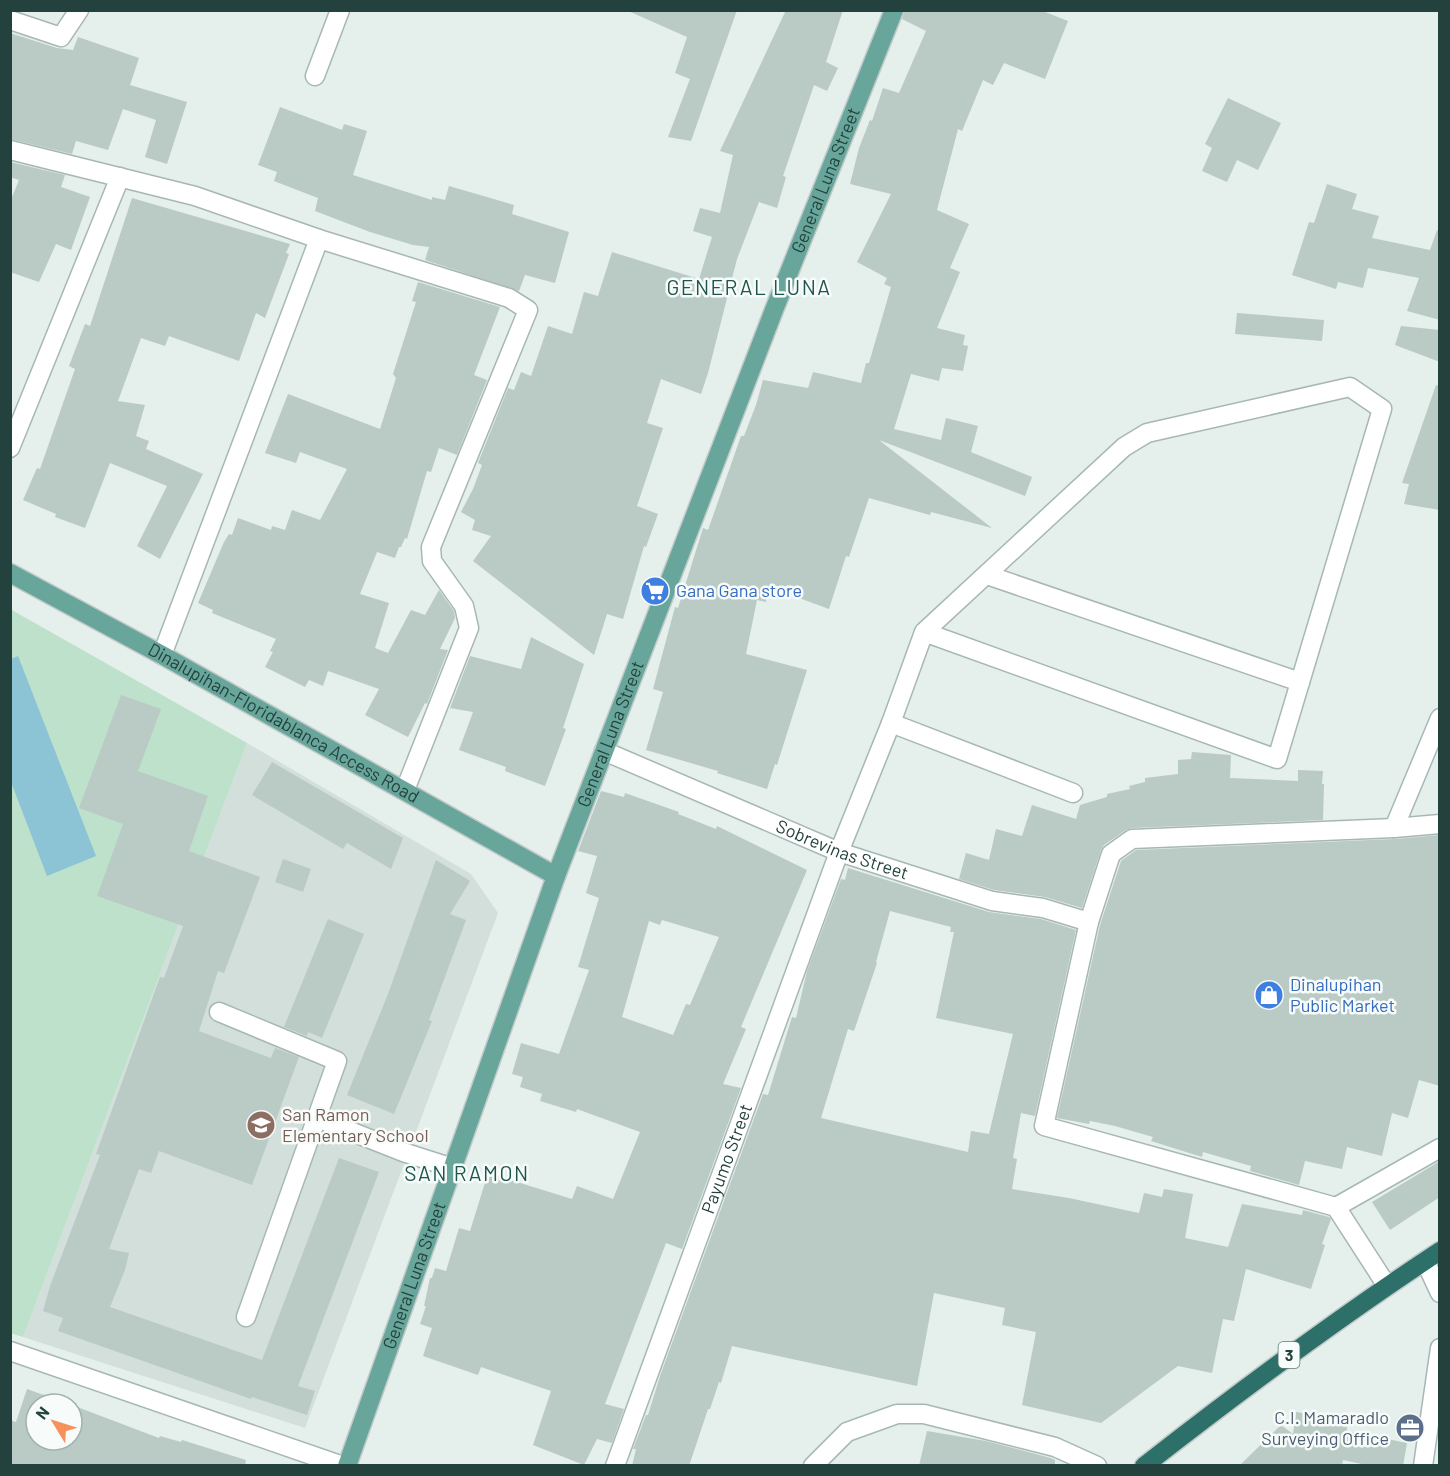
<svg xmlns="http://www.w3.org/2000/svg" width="1450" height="1476" font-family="Barlow,sans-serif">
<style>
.built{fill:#d3dfdb}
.green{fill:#bee1cb}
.water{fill:#8cc3d5}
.building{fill:#bacac5;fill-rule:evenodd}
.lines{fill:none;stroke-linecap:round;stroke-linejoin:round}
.minor-casing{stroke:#a7b8b4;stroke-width:21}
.major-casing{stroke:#c1cac9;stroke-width:21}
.highway-casing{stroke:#c1cac9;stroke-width:21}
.minor{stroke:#fff;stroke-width:18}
.major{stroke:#68a69c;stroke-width:18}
.highway{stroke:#2d7069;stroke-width:18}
.labels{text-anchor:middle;stroke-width:5;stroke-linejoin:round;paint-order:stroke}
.shield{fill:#f7fbf9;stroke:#637a75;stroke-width:1.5}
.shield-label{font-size:16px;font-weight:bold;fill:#23423d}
.street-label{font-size:18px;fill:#23423d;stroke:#f7fbf9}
.shop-label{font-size:18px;fill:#366cbe;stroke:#f7fbf9;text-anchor:start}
.education-label{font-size:18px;fill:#785e54;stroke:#f7fbf9;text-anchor:start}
.service-label{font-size:18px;fill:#4e5e75;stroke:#f7fbf9;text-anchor:end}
.quarter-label{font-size:21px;letter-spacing:1.5px;fill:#1e564e;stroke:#f7fbf9}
</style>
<rect width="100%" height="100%" fill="#e5efec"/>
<path class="built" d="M 247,743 L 471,874 L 498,913 L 305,1428 L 23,1337 Z"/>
<path class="green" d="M 10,609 L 247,743 L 23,1337 L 10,1333 Z"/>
<path class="water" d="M 18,656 L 96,856 L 47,876 L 11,782 L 11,659 Z"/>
<path class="building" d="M 626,10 L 737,10 L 691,141 L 668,137 L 690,79 L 675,73 L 687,37 Z
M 786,10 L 843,10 L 826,62 L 838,68 L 827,91 L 814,85 L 783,176 L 786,177 L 777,208 L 759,202 L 737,259 L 708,373 L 701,394 L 661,379 L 647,423 L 663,428 L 637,506 L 658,514 L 646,547 L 644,546 L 623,619 L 607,614 L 594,655 L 473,561 L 491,536 L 472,530 L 475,520 L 461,512 L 473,489 L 482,465 L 478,463 L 508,388 L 514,390 L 521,372 L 531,376 L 548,326 L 572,334 L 584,292 L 598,296 L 612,252 L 699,279 L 712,237 L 693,231 L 700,208 L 720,213 L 733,155 L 720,151 Z
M 905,10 L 1040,10 L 1068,21 L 1045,79 L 1004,63 L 993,85 L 983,80 L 962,131 L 958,129 L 937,210 L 969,224 L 950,268 L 960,272 L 937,328 L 965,335 L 963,345 L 968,346 L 963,371 L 942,368 L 939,381 L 911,374 L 894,429 L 941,440 L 946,418 L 978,426 L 971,452 L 1032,477 L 1025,496 L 879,440 L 992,528 L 931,512 L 930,515 L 869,498 L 849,557 L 846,556 L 829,609 L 769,587 L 766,602 L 757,600 L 746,654 L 807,670 L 777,765 L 775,764 L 767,789 L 717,773 L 718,771 L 646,750 L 663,692 L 653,689 L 675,607 L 678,608 L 703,528 L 708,530 L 741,436 L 744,436 L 756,405 L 763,380 L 808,388 L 813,372 L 861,383 L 866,363 L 869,363 L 891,287 L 884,284 L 887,278 L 857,262 L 891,194 L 850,184 L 859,148 L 870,120 L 872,121 L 883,88 L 899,93 L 926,31 L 902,19 Z
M 10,33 L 57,48 L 73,50 L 78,37 L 139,58 L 130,85 L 187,102 L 167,164 L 145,157 L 156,120 L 123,109 L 108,150 L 76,141 L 72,154 L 10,139 Z
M 1228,98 L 1281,123 L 1258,170 L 1237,160 L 1227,182 L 1202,171 L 1212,148 L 1205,144 Z
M 280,107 L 342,130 L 344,124 L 367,131 L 353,175 L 432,200 L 432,197 L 445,200 L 449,186 L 514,205 L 512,214 L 569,232 L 555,283 L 525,275 L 519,291 L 425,260 L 429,247 L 413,245 L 370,232 L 315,211 L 318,198 L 274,181 L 277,172 L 258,165 Z
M 10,162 L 65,175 L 61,187 L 90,197 L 71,250 L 56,244 L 39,282 L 10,272 L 10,202 L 19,180 L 10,177 Z
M 1327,184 L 1357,194 L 1352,209 L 1379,216 L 1372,238 L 1430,250 L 1437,230 L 1440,231 L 1440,320 L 1407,311 L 1419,278 L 1368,268 L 1363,288 L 1338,282 L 1336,289 L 1292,275 L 1309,222 L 1314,223 Z
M 132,198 L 290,244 L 286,253 L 289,254 L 265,318 L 256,313 L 239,361 L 169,336 L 165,346 L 141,338 L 118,401 L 145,405 L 136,436 L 149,441 L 146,449 L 203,474 L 160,559 L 137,546 L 167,486 L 110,463 L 85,528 L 55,517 L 56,514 L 23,500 L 37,468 L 40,469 L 75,369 L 69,366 L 85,324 L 90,326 Z
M 418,282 L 500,307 L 474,375 L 487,380 L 457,455 L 439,448 L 431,472 L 427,471 L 407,539 L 405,538 L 401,547 L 399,547 L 395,558 L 377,552 L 360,594 L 389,603 L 375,648 L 388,653 L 411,610 L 425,615 L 439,590 L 454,611 L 455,618 L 440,649 L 448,650 L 427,704 L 425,703 L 408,737 L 365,715 L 379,689 L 328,671 L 323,686 L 309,680 L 305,687 L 265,667 L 273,652 L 270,651 L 276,639 L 212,613 L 213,610 L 198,603 L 224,542 L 229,534 L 232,535 L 238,518 L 271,530 L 272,526 L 285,530 L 292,510 L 320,520 L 347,469 L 300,452 L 296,463 L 265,453 L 288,394 L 380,429 L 396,378 L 393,374 L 416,302 L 412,301 Z
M 1237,313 L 1324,320 L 1322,341 L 1235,334 Z
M 1401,326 L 1440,330 L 1440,362 L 1395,345 Z
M 1436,385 L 1440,386 L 1440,510 L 1404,504 L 1409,484 L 1402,483 Z
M 531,637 L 584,664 L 563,728 L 566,729 L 545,786 L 505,771 L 506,767 L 459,750 L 473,712 L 450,708 L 470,656 L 521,669 Z
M 121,695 L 161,709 L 138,771 L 208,796 L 189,851 L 260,877 L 224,973 L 218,971 L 199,1031 L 271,1058 L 275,1048 L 299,1057 L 252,1185 L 159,1151 L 151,1173 L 139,1169 L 109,1249 L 129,1253 L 125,1270 L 110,1307 L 262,1360 L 339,1158 L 379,1172 L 298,1386 L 315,1391 L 307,1415 L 252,1397 L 251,1399 L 58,1331 L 63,1318 L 43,1311 L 50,1286 L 100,1155 L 96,1154 L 160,977 L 164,978 L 183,926 L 97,896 L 123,824 L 79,808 Z
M 1192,752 L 1231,755 L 1230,778 L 1298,781 L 1298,770 L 1323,771 L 1322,784 L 1324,784 L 1323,820 L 1132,828 L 1126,830 L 1104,845 L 1101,850 L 1082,908 L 1045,897 L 994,890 L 959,879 L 966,853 L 989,860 L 996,829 L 1022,836 L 1032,805 L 1076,819 L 1080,805 L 1107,797 L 1107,794 L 1130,789 L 1129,786 L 1145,782 L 1145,778 L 1178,774 L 1178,760 L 1191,759 Z
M 272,762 L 403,838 L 391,869 L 347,843 L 343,849 L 252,795 Z
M 601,791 L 624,797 L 625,793 L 679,812 L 678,814 L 716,829 L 717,826 L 807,870 L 741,1027 L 746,1029 L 723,1084 L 741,1088 L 682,1249 L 666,1243 L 605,1404 L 624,1409 L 612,1443 L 597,1439 L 584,1465 L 533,1445 L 551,1391 L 481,1367 L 478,1375 L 423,1356 L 432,1328 L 420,1324 L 426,1306 L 424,1306 L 430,1278 L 432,1278 L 435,1268 L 446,1271 L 459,1228 L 470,1231 L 488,1173 L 572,1199 L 577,1186 L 613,1199 L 640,1132 L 577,1109 L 576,1112 L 540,1101 L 542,1094 L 520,1087 L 523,1077 L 512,1074 L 521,1043 L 559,1054 L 589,970 L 578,967 L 599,898 L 586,893 L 597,856 L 578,851 ZM 662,920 L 719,937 L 690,1005 L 686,1004 L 673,1035 L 622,1017 L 649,921 L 660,925 Z
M 1440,835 L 1440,1086 L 1419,1080 L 1408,1118 L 1392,1113 L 1382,1156 L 1347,1147 L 1342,1169 L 1305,1161 L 1299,1185 L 1250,1171 L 1251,1166 L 1203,1152 L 1202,1157 L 1151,1141 L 1153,1137 L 1115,1126 L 1090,1121 L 1089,1124 L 1057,1118 L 1100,925 L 1121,861 L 1136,850 L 1395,839 Z
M 283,859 L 311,869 L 303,892 L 275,882 Z
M 436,860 L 470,881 L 450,914 L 466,920 L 429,1020 L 432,1021 L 394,1114 L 347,1095 L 388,994 Z
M 848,868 L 989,912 L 1041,919 L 1076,930 L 1035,1116 L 1021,1113 L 1013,1158 L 1017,1159 L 1012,1189 L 1069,1198 L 1139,1213 L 1144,1193 L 1162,1197 L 1164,1189 L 1193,1194 L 1185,1238 L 1228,1247 L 1242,1204 L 1302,1215 L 1303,1210 L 1329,1217 L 1331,1219 L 1322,1244 L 1325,1245 L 1311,1289 L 1246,1269 L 1234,1321 L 1223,1319 L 1212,1373 L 1178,1366 L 1101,1423 L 1022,1405 L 1036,1332 L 1002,1325 L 1005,1308 L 934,1293 L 917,1386 L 732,1346 L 721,1383 L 719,1382 L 710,1409 L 708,1409 L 689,1466 L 632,1466 L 636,1449 L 633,1449 L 646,1415 L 648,1415 L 660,1376 L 763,1094 L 768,1095 L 792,1017 L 796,1018 L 807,971 L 841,879 L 845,880 ZM 890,911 L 951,927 L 950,932 L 954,932 L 936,1018 L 1013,1034 L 989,1134 L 971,1131 L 968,1152 L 821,1118 L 848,1029 L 854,1031 L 877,963 L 876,962 Z
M 328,919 L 364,934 L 322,1038 L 308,1032 L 307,1036 L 284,1027 Z
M 1440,1161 L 1440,1197 L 1390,1230 L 1372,1202 Z
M 27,1389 L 69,1404 L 36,1404 L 36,1440 L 72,1440 L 72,1405 L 159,1438 L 160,1436 L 181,1442 L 182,1440 L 246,1460 L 245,1466 L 10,1466 L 10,1420 L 16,1422 Z
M 1296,1412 L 1321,1416 L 1319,1423 L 1347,1427 L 1347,1431 L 1407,1443 L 1403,1466 L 1371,1466 L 1343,1460 L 1342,1466 L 1239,1466 L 1281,1425 L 1293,1434 Z
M 927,1431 L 986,1441 L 1051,1458 L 1055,1460 L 1055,1466 L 919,1466 Z"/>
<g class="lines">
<g class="minor-casing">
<g id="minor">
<path d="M 10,20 L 61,37 L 79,10"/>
<path d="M 315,76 L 340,10"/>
<path d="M 10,150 L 195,196 L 319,239 L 509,298 L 528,310 L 431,547 L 432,561 L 464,606 L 469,628 L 405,790"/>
<path d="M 10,448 L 120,177"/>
<path d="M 987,575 L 1300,682"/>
<path d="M 162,655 L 319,239"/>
<path d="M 891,723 L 1073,793"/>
<path id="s1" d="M 604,751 L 839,852 L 992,901 L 1043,908 L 1089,922"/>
<path d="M 1440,824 L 1394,828 L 1132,839 L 1111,854 L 1089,922 L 1044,1126 L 1336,1207 L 1440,1148"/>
<path d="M 1394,828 L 1440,718"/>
<path d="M 219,1012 L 337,1061 L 246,1317"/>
<path d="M 317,1118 L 403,1152 L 453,1168"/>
<path d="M 1336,1207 L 1387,1286"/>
<path d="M 1425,1261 L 1440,1293"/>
<path d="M 10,1351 L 343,1466"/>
<path id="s2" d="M 615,1466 L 839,852 L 891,723 L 924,632 L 1124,447 L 1147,433 L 1350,387 L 1382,409 L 1277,759 L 924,632"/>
<path d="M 813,1466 L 847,1432 L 897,1414 L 924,1414 L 1055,1447 L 1097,1466"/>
<path d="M 1423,1466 L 1440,1348"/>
</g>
</g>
<g class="major-casing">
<g id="major">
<path id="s3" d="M 10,573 L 162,655 L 556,876"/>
<path id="s4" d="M 347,1466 L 556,876 L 774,310 L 894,10"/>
</g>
</g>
<g class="highway-casing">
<path id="highway" d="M 1144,1466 C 1240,1391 1338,1318 1440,1251"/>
</g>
<use href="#minor" class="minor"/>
<use href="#major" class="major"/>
<use href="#highway" class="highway"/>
</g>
<defs>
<g id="supermarket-disc" transform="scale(1.5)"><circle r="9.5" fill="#3f7fe0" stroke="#f7fbf9"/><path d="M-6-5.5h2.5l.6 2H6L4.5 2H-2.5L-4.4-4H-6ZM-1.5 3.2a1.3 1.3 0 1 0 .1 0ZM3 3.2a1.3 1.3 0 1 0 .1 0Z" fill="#fff"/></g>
<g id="shop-disc" transform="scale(1.5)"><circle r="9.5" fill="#3f7fe0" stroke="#f7fbf9"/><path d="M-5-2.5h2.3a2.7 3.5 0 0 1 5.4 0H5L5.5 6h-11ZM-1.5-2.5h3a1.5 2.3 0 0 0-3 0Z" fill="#fff"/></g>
<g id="school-disc" transform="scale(1.5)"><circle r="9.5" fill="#8d6e63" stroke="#f7fbf9"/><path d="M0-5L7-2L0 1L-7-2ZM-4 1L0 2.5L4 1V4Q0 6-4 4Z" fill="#fff"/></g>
<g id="office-disc" transform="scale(1.5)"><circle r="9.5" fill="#5c6f8a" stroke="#f7fbf9"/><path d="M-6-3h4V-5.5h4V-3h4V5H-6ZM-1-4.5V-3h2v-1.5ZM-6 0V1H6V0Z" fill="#fff"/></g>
</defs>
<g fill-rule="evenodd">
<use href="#supermarket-disc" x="655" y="591"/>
<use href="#shop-disc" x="1269" y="995"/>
<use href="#school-disc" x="261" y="1125"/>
<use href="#office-disc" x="1410" y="1428"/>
</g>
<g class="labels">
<rect class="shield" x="1278.5" y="1342" width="21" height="26" rx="4.5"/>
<g class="shield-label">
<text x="1289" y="1361">3</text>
</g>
<g class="street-label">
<text dy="6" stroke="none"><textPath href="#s4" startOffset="1372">General Luna Street</textPath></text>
<text dy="6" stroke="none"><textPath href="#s3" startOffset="312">Dinalupihan-Floridablanca Access Road</textPath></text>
<text dy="6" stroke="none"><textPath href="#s4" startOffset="778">General Luna Street</textPath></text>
<text dy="6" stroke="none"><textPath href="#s1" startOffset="258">Sobrevinas Street</textPath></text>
<text dy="6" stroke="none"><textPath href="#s2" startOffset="327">Payumo Street</textPath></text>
<text dy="6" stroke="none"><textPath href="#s4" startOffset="202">General Luna Street</textPath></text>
</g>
<g class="shop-label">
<text x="676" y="597">Gana Gana store</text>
<text x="1290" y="991">Dinalupihan<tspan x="1290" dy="21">Public Market</tspan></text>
</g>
<g class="education-label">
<text x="282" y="1121">San Ramon<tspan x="282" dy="21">Elementary School</tspan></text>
</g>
<g class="service-label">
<text x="1389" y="1424">C.I. Mamaradlo<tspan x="1389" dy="21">Surveying Office</tspan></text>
</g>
<g class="quarter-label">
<text x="749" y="295">GENERAL LUNA</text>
<text x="467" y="1181">SAN RAMON</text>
</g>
</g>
<rect width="1450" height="1476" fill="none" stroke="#23423d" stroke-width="24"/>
<g transform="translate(54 1422) rotate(308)"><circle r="28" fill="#f7fbf9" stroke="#a2b1ae" stroke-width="1.5"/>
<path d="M0-4.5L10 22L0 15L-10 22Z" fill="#f7915b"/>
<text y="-9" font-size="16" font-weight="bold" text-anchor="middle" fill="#23423d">N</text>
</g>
</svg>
